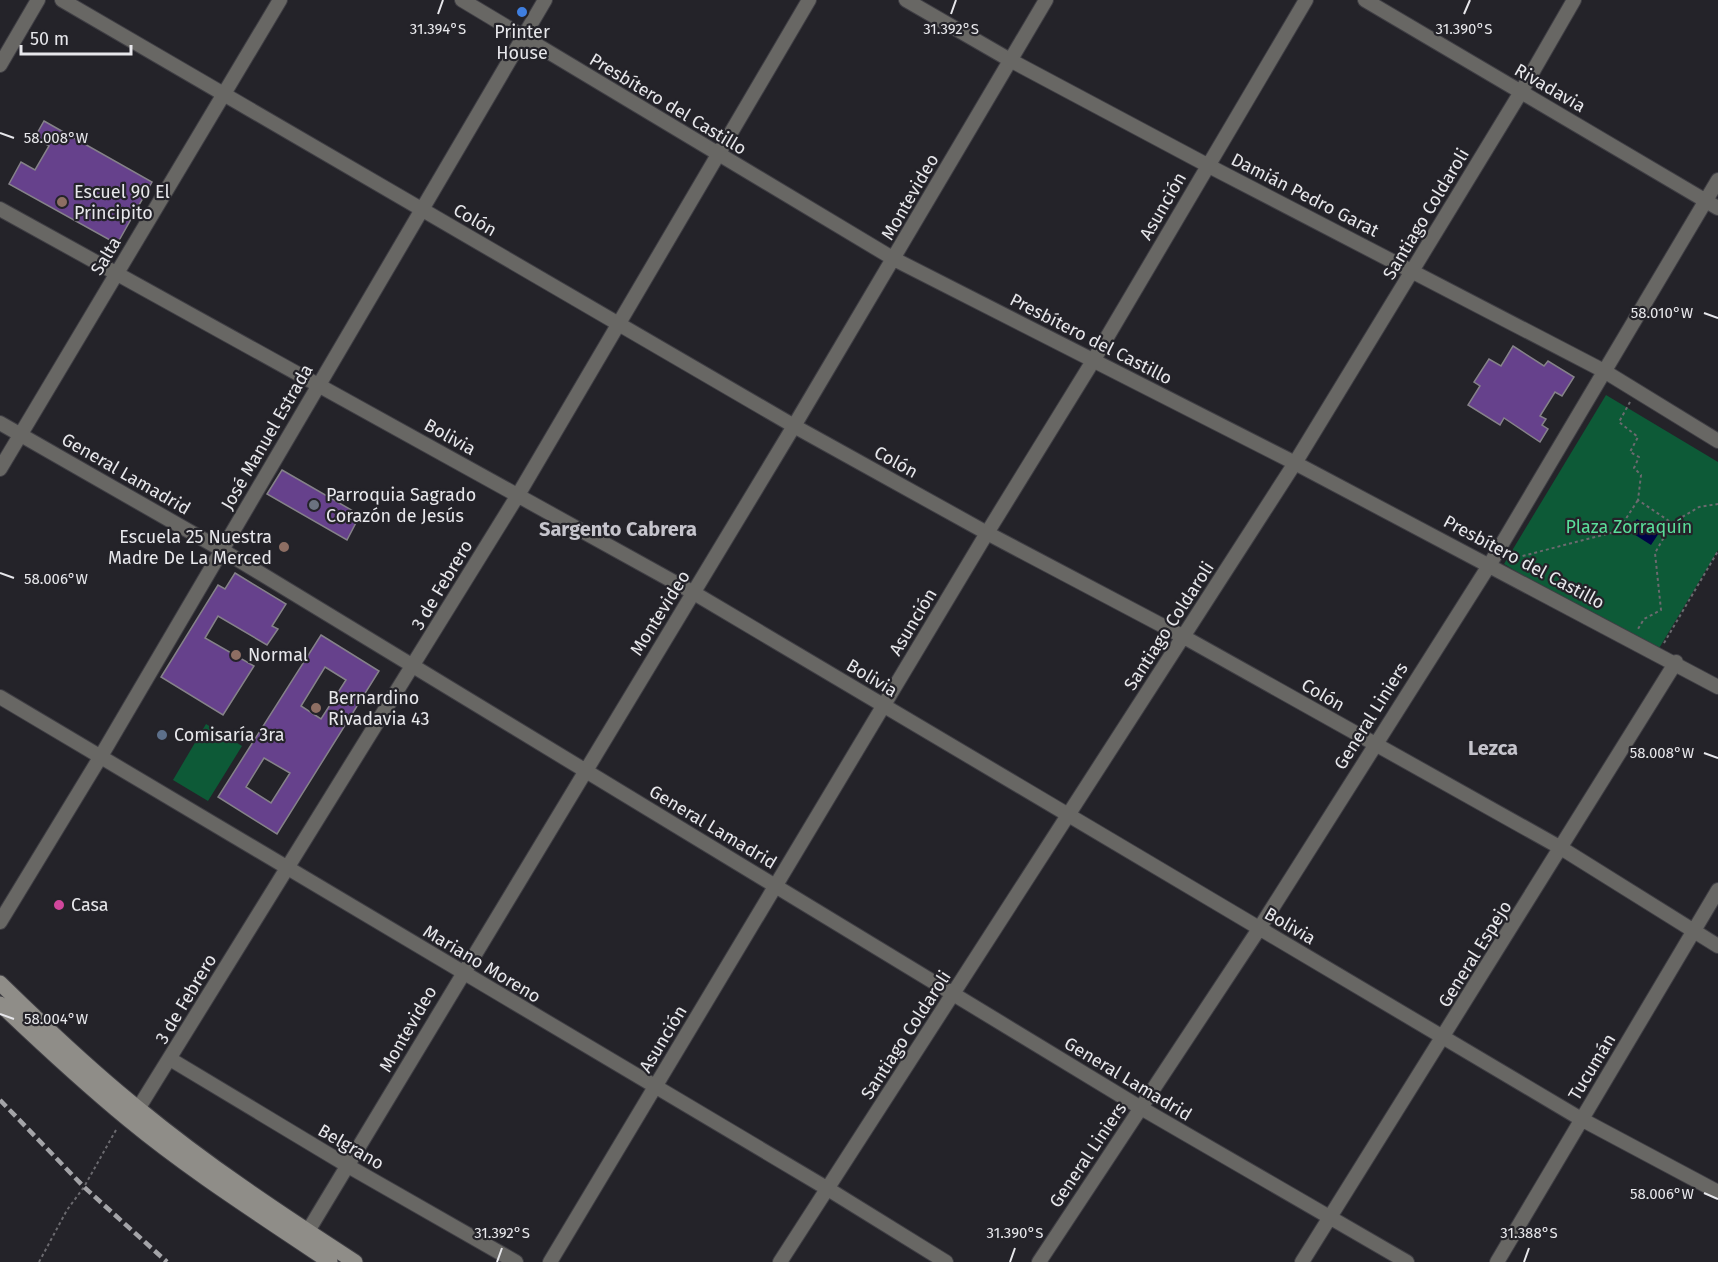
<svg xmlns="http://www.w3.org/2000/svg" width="1718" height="1262" font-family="'Fira Sans',sans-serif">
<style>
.green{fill:#0d5a37}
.water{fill:#000448}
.building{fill:#66418c;stroke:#858289;stroke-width:1.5;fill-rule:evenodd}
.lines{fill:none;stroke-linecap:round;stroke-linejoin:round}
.minor-casing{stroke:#3f3e44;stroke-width:16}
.secondary-casing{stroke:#3f3e44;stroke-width:17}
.path{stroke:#6b6a6f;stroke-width:2;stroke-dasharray:3 3;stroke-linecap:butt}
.minor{stroke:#686764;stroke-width:14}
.secondary{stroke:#8f8d88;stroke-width:15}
.rail{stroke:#a4a4a8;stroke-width:4.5;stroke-dasharray:9 4.5;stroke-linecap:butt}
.ticks{fill:none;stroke:#e7e7eb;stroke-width:2}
.shop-dot{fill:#3f7fe0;stroke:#242329;stroke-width:2}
.education-dot{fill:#8d6e63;stroke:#242329;stroke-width:2}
.worship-dot{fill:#6b7280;stroke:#242329;stroke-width:2}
.service-dot{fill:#5c6f8a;stroke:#242329;stroke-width:2}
.hotel-dot{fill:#d1479c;stroke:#242329;stroke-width:2}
.labels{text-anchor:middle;stroke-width:4.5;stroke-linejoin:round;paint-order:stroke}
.poi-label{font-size:18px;fill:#e7e7eb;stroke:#242329;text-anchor:start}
.street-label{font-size:18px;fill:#e7e7eb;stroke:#242329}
.park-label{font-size:18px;fill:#5ade9a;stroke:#242329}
.neighbourhood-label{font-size:20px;font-weight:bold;fill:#c5c4cc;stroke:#242329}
.ticks-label{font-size:15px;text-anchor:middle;fill:#e7e7eb;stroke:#242329;stroke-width:4.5;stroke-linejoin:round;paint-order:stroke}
</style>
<rect width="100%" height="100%" fill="#242329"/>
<path class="green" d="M 1606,395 L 1718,462 L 1718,550 L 1655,655 L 1504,564 Z
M 206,724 L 242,746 L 208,801 L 173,780 Z"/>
<path class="water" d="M 1637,519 L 1659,533 L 1651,545 L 1629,531 Z"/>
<path class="building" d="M 44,121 L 152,182 L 117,244 L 9,184 L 21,162 L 35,170 L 49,146 L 35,137 Z
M 1513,346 L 1544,366 L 1548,361 L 1574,377 L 1562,396 L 1555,392 L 1540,416 L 1546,419 L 1542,425 L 1548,429 L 1540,442 L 1504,418 L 1500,425 L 1468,405 L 1480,386 L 1474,382 L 1489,359 L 1501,366 Z
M 282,470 L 360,515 L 347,540 L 267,494 Z
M 235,573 L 286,604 L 272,626 L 278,629 L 267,645 L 218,616 L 205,638 L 254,666 L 223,715 L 161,677 L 218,585 L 225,589 Z
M 321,635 L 379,671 L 277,834 L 218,797 ZM 325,667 L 346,680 L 321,719 L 301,706 ZM 264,758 L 290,773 L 271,803 L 246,787 Z"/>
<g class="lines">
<g class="minor-casing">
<path id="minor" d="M 62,0 L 794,426 L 987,533 L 1184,637 L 1561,848 L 1718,946
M 462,0 L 894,259 L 1295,463 L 1718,687
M 906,0 L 1010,60 L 1207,165 L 1604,371 L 1718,441
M 1365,0 L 1718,208
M 0,65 L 38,0
M 0,209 L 694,593 L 1581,1119 L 1718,1192
M 0,423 L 222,550 L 1141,1108 L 1407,1262
M 0,469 L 280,0
M 0,697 L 828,1189 L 946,1262
M 0,922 L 101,756 L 545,0
M 170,1059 L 348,1166 L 516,1262
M 133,1117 L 518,495 L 809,0
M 302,1241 L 794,426 L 1046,0
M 550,1262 L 987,533 L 1093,361 L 1306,0
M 780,1262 L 1295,463 L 1521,92 L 1574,0
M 1039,1262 L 1259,929 L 1490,564 L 1718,180
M 1302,1262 L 1676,662
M 1497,1262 L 1718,890"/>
</g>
<g class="secondary-casing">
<path id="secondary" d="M 0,983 C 45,1027 90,1070 139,1109 C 207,1165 281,1214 355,1262
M 0,1004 C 42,1044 84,1083 129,1120 C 192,1172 262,1216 330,1262"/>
</g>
<path class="path" d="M 1630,402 L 1619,422 L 1638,437 L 1630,452 L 1639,457 L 1634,468 L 1641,475 L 1638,500 L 1672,523 L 1655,553 L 1661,610 L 1644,619 L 1638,629
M 1672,523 L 1699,507 L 1718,504
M 1511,559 L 1618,531 L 1638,500
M 1664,643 L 1718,551
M 39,1262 L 67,1210 L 84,1187 L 116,1130"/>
<use href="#minor" class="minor"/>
<use href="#secondary" class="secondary"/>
<path class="rail" d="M 0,1100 L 84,1187 L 167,1262"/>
</g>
<path class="ticks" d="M 438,14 L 443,0M 951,14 L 956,0M 1464,14 L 1470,0M 0,133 L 14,138M 1704,313 L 1718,318M 0,573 L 14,578M 1704,753 L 1718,758M 0,1014 L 14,1019M 1704,1193 L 1718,1199M 497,1262 L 502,1248M 1010,1262 L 1015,1248M 1524,1262 L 1529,1248"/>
<circle class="shop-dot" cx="522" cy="12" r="6"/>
<g class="education-dot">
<circle cx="62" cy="202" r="6"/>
<circle cx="284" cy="547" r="6"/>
<circle cx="236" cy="655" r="6"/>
<circle cx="316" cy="708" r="6"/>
</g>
<circle class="worship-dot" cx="314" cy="505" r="6"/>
<circle class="service-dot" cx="162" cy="735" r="6"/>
<circle class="hotel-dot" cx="59" cy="905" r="6"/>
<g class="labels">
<g class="poi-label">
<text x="522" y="38" text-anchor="middle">Printer<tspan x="522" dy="21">House</tspan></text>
<text x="74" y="198">Escuel 90 El<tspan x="74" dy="21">Principito</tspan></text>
<text x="326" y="501">Parroquia Sagrado<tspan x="326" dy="21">Corazón de Jesús</tspan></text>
<text x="272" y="543" text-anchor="end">Escuela 25 Nuestra<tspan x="272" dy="21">Madre De La Merced</tspan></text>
<text x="248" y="661">Normal</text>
<text x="328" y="704">Bernardino<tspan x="328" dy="21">Rivadavia 43</tspan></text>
<text x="174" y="741">Comisaría 3ra</text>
<text x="71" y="911">Casa</text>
</g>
<g class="street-label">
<text transform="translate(1550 88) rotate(30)" y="6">Rivadavia</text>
<text transform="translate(668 104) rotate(31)" y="6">Presbítero del Castillo</text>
<text transform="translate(1305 195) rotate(27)" y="6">Damián Pedro Garat</text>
<text transform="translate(910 197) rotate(-60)" y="6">Montevideo</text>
<text transform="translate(1163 206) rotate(-60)" y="6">Asunción</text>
<text transform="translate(1426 214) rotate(-59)" y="6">Santiago Coldaroli</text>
<text transform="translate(475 220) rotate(30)" y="6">Colón</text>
<text transform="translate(106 256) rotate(-59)" y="6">Salta</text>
<text transform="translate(1091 339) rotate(27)" y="6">Presbítero del Castillo</text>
<text transform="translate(267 437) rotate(-60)" y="6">José Manuel Estrada</text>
<text transform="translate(450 437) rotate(29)" y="6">Bolivia</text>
<text transform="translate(896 462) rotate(29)" y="6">Colón</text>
<text transform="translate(126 474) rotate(30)" y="6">General Lamadrid</text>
<text transform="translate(1524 562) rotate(28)" y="6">Presbítero del Castillo</text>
<text transform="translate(442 585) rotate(-59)" y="6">3 de Febrero</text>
<text transform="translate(660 613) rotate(-58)" y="6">Montevideo</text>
<text transform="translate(913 622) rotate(-59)" y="6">Asunción</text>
<text transform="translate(1169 626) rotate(-57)" y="6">Santiago Coldaroli</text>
<text transform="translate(872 678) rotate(31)" y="6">Bolivia</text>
<text transform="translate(1323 695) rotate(30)" y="6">Colón</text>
<text transform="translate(1371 716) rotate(-58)" y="6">General Liniers</text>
<text transform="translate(713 827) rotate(31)" y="6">General Lamadrid</text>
<text transform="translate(1290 926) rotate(30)" y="6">Bolivia</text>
<text transform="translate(1475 954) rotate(-58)" y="6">General Espejo</text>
<text transform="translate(482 964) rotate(31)" y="6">Mariano Moreno</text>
<text transform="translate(186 999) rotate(-59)" y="6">3 de Febrero</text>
<text transform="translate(408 1029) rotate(-60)" y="6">Montevideo</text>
<text transform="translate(906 1035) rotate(-57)" y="6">Santiago Coldaroli</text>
<text transform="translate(663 1039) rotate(-59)" y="6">Asunción</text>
<text transform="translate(1592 1067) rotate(-59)" y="6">Tucumán</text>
<text transform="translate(1128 1079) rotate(31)" y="6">General Lamadrid</text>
<text transform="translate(351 1147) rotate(30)" y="6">Belgrano</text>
<text transform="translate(1088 1155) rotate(-56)" y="6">General Liniers</text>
</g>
<g class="park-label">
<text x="1629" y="533">Plaza Zorraquín</text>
</g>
<g class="neighbourhood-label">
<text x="618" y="536">Sargento Cabrera</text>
<text x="1493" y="755">Lezca</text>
</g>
</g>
<g class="ticks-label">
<text x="951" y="34">31.392°S</text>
<text x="1464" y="34">31.390°S</text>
<text x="438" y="34">31.394°S</text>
<text x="56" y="143">58.008°W</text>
<text x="1662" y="318">58.010°W</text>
<text x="56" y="584">58.006°W</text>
<text x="1662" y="758">58.008°W</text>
<text x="56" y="1024">58.004°W</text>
<text x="1662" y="1199">58.006°W</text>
<text x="502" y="1238">31.392°S</text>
<text x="1015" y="1238">31.390°S</text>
<text x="1529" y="1238">31.388°S</text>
</g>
<path d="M21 45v9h110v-9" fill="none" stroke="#e7e7eb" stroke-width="3"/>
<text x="30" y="45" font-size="18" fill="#e7e7eb" stroke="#242329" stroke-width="4.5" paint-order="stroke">50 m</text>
</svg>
